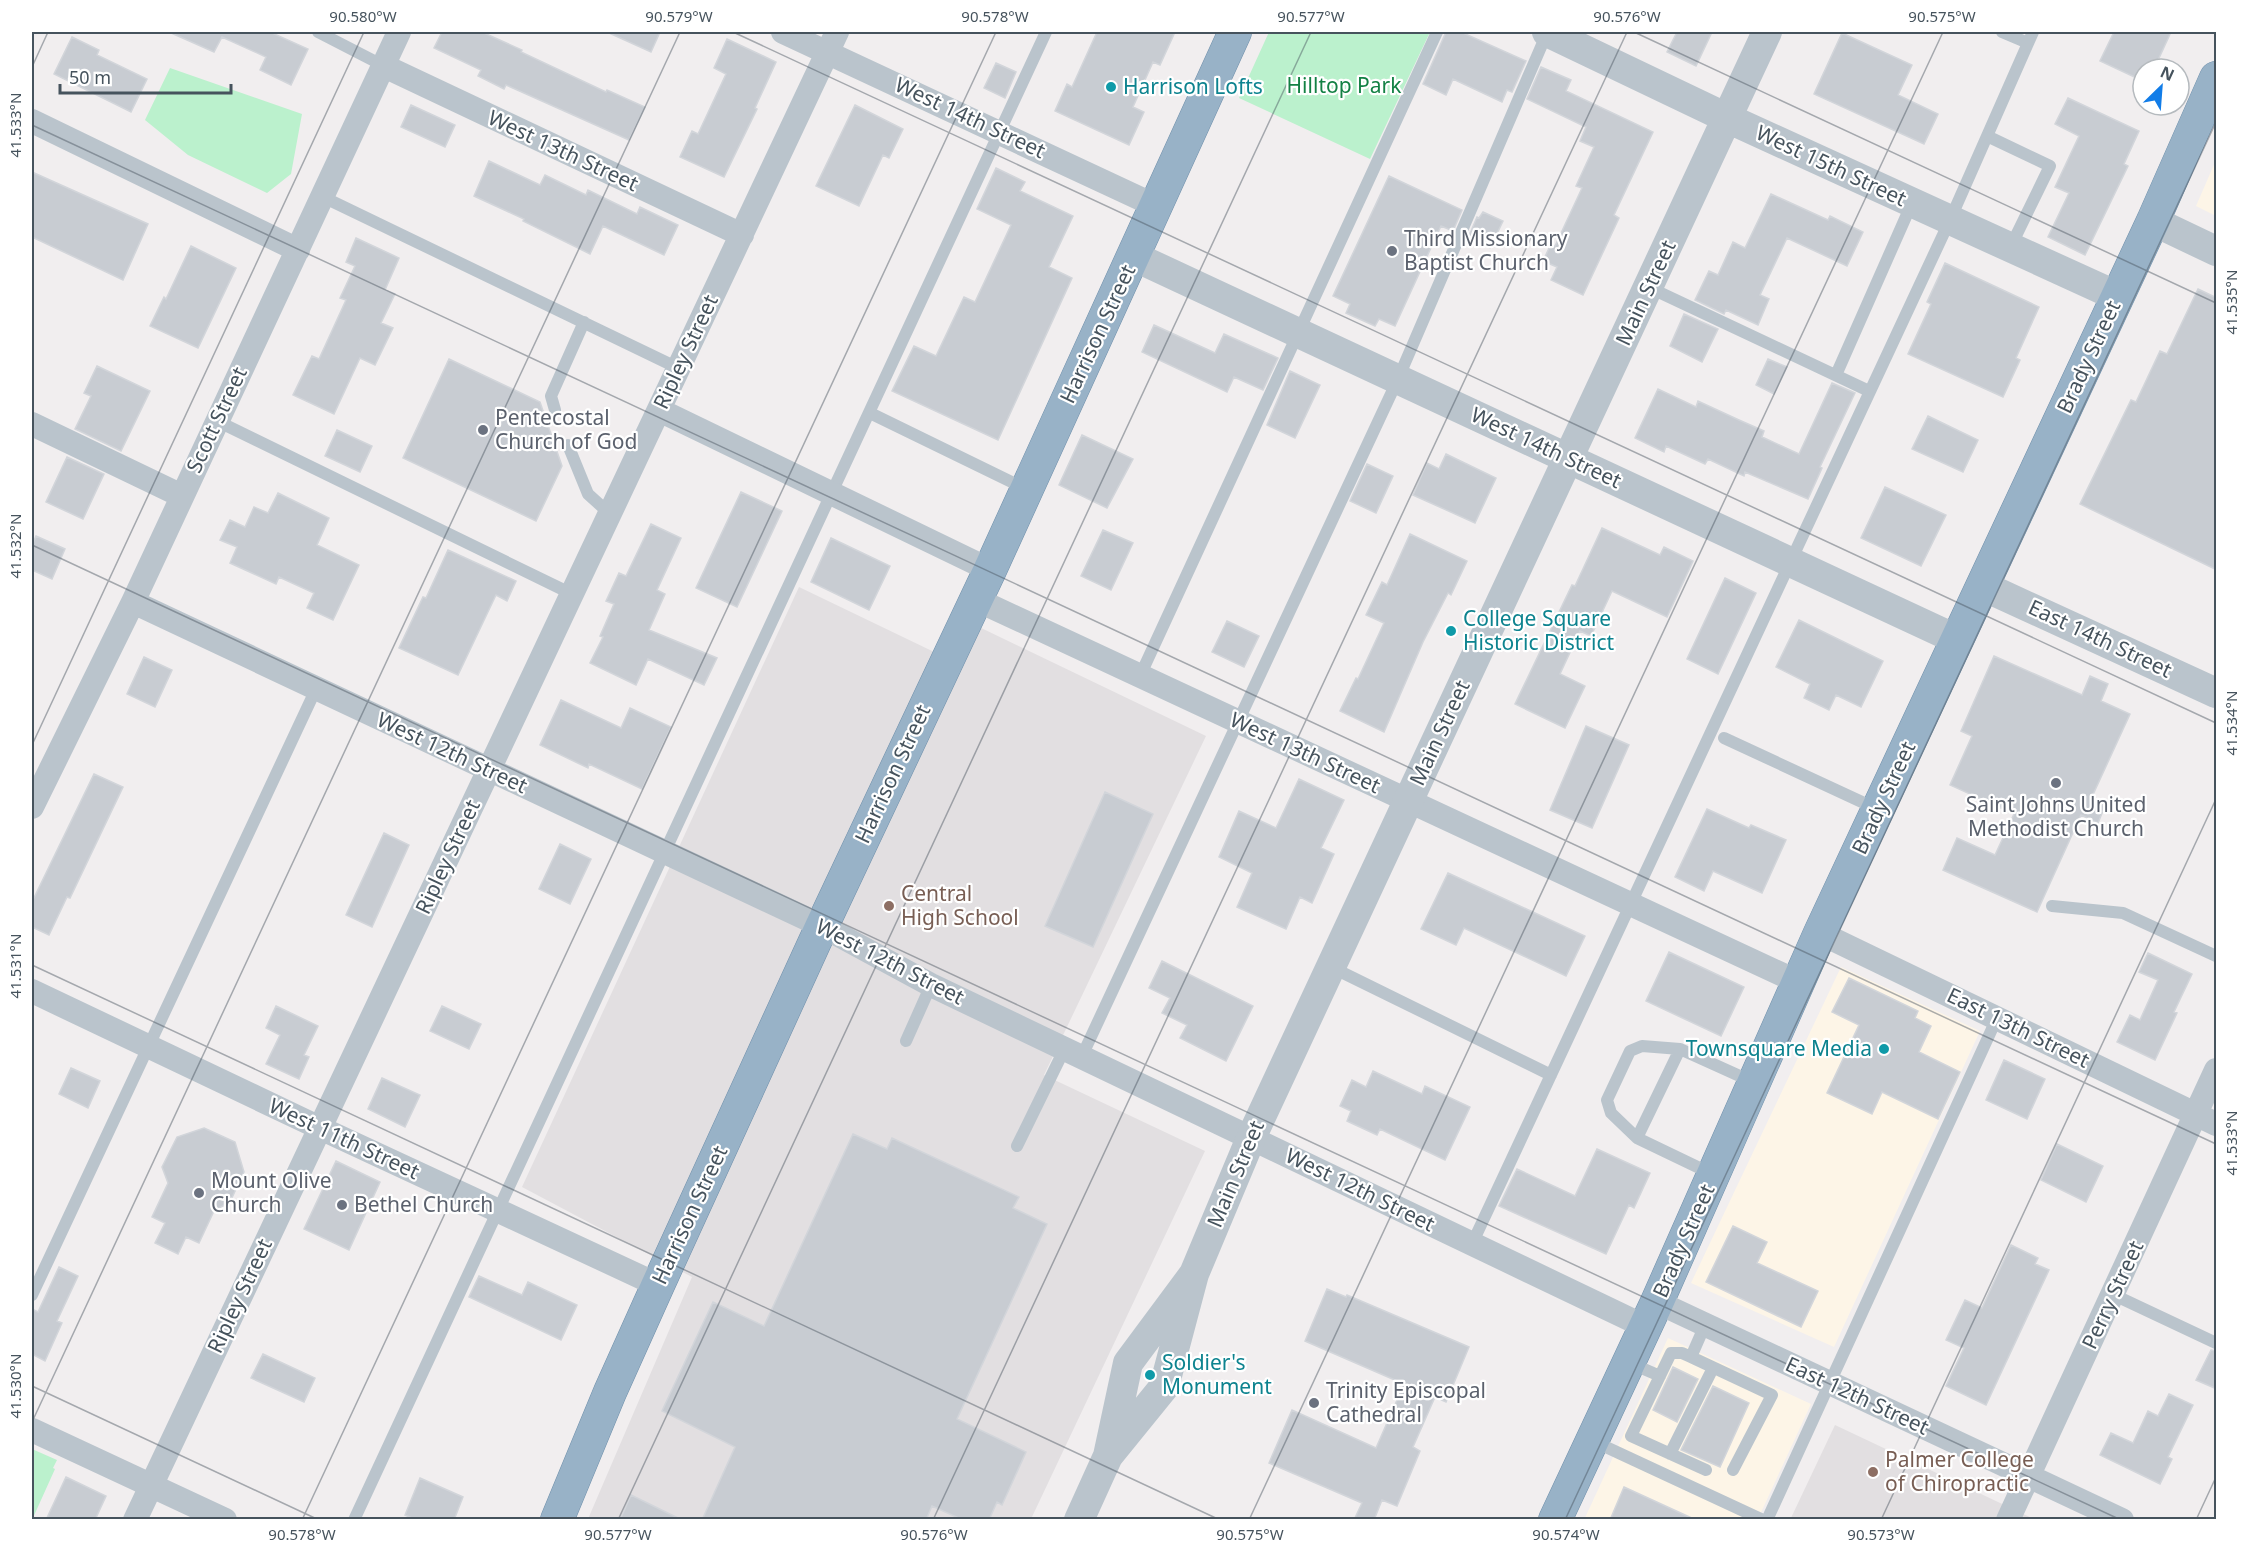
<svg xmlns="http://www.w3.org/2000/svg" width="2248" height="1551" font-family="'Noto Sans',sans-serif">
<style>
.commercial{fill:#fdf5e7}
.education{fill:#e2dfe1}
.green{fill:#bbf1cd}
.building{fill:#c8ccd2;stroke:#d2d5da;stroke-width:1.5}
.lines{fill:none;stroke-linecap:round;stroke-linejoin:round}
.trunk-casing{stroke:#7090ab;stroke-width:34}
.service{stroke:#bac4cc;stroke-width:12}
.minor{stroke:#bac4cc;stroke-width:24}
.tertiary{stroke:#bac4cc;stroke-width:30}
.trunk{stroke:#98b2c7;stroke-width:33}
.ticks{fill:none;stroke:#46535d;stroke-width:1.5;stroke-opacity:0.45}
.culture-dot{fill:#0f9aa8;stroke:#fff;stroke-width:2}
.worship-dot{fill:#6b7280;stroke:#fff;stroke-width:2}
.education-dot{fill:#8d6e63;stroke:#fff;stroke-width:2}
.labels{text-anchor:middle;stroke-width:4.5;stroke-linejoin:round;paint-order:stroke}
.park-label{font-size:21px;fill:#138144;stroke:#fff}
.culture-label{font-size:21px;fill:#0d838f;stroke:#fff;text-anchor:start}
.street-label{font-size:21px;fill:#46535d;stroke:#fff}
.worship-label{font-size:21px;fill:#5b616d;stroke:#fff;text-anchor:start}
.education-label{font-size:21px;fill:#785e54;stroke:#fff;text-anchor:start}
.neatline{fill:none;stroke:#46535d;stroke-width:2}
.ticks-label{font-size:15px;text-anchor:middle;fill:#46535d}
</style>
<rect width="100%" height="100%" fill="#f1eeef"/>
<path class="commercial" d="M 2216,160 L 2216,216 L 2196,206 Z
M 1841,967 L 1980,1031 L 1834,1347 L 1691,1283 Z
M 1668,1338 L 1811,1404 L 1758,1519 L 1584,1520 Z"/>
<path class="education" d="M 799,587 L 957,663 L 975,625 L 1206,736 L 1044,1075 L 1205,1151 L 1031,1519 L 588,1519 L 692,1277 L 522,1187 Z
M 1835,1425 L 2034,1519 L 1790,1520 Z"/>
<path class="green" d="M 1269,32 L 1430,32 L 1370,159 L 1239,98 Z
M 170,68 L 302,114 L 291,174 L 267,193 L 188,155 L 145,120 Z
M 32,1449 L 57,1460 L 53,1468 L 55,1469 L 32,1520 Z"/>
<path class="building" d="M 169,32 L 270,32 L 308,49 L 291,85 L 260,70 L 266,57 L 222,37 L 214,52 Z
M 442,32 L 482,32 L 522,50 L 521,52 L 606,92 L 607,90 L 645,107 L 629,140 L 506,85 L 504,89 L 478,76 L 481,70 L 434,48 Z
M 607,32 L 660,32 L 651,52 Z
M 1097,32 L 1175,32 L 1160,65 L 1153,62 L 1133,107 L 1144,112 L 1129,145 L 1055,111 L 1067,84 L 1072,87 Z
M 1446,32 L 1461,32 L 1526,61 L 1512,92 L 1507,90 L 1502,102 L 1453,79 L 1446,95 L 1423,84 Z
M 1677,32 L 1712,32 L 1696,66 L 1667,52 Z
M 2114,32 L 2171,32 L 2154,69 L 2143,69 L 2143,81 L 2100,61 Z
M 1842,33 L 1912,65 L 1898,95 L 1938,114 L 1924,144 L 1814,94 Z
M 72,37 L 99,50 L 97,55 L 147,79 L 131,112 L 54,74 Z
M 727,39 L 776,62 L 755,108 L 757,109 L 724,177 L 680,157 L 692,131 L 698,134 L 726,74 L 714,68 Z
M 996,63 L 1016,72 L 1005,98 L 984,88 Z
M 1541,67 L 1571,80 L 1566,91 L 1653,132 L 1614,215 L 1619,218 L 1583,295 L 1551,280 L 1557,267 L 1543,261 L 1551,244 L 1555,246 L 1582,188 L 1576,186 L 1594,147 L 1580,141 L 1586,127 L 1527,99 Z
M 2068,98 L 2139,131 L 2124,164 L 2128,166 L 2085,255 L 2048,237 L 2069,193 L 2055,187 L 2079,136 L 2055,124 Z
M 411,105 L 455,125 L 445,147 L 401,127 Z
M 855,105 L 903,129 L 889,158 L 883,155 L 859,206 L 816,186 Z
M 489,161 L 540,185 L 545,175 L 586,195 L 588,190 L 637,214 L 640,207 L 678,225 L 664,255 L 603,226 L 590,254 L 523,221 L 524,219 L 474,196 Z
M 996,168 L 1025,182 L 1020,191 L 1073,216 L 1049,267 L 1072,278 L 998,440 L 892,391 L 914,346 L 936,356 L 964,297 L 975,302 L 1011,225 L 977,209 Z
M 32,172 L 148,224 L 123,280 L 32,237 Z
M 1389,176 L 1462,210 L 1453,231 L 1441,226 L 1395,326 L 1379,319 L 1375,326 L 1346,313 L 1350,304 L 1333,296 Z
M 1771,194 L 1828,220 L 1830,216 L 1863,232 L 1847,266 L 1787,238 L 1760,295 L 1769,299 L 1758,325 L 1726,310 L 1724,314 L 1695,300 L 1709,271 L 1718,275 L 1733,242 L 1745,248 Z
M 1483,212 L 1503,221 L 1490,248 L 1468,238 L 1477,217 L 1479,218 Z
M 356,238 L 399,258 L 385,290 L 395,294 L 381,323 L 393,328 L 375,365 L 360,358 L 334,414 L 293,395 L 312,356 L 319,359 L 346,300 L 340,298 L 355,266 L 346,262 Z
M 191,246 L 236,268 L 198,348 L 150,326 L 164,297 L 166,299 Z
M 1945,263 L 2039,307 L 2016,358 L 2020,360 L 2003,397 L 1908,354 L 1931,304 L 1927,302 Z
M 2198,289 L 2217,298 L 2217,570 L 2080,504 L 2131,400 L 2136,402 L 2160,351 L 2167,354 Z
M 1684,314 L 1718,329 L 1702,362 L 1670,346 Z
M 1154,325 L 1215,353 L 1224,334 L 1278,358 L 1263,390 L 1234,377 L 1227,392 L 1142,352 Z
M 449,359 L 540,402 L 562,466 L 536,521 L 403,458 Z
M 1768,359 L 1787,367 L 1774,394 L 1756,385 Z
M 97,366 L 150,391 L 121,451 L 75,429 L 91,396 L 84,393 Z
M 1290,371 L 1320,385 L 1295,438 L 1267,425 Z
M 1832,383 L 1855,393 L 1820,467 L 1822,468 L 1808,499 L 1745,472 L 1744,476 L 1708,459 L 1705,464 L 1666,446 L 1664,452 L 1635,438 L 1658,389 L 1696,407 L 1698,401 L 1739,420 L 1764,431 L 1762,437 L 1799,454 Z
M 1928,416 L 1978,440 L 1963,472 L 1912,449 Z
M 337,430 L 372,446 L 360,472 L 325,456 Z
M 1082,435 L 1133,459 L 1107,508 L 1059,485 Z
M 1446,454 L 1496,478 L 1475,523 L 1413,495 L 1427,463 L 1439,469 Z
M 67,457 L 104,474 L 83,519 L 46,502 Z
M 1367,464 L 1393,476 L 1376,513 L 1350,501 Z
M 1885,487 L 1946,515 L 1921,566 L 1861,538 Z
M 741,492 L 782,511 L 737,607 L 696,588 Z
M 278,493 L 329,518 L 317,545 L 359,565 L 333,620 L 307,608 L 314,593 L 279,577 L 276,584 L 230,563 L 237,547 L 220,540 L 230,520 L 245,527 L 254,507 L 268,513 Z
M 651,524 L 681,538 L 657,590 L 665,594 L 649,630 L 717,658 L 704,685 L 648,659 L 636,685 L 590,663 L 603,637 L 600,636 L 614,604 L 606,601 L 619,573 L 626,576 Z
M 1602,528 L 1660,555 L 1664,547 L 1693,561 L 1667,617 L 1612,591 L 1591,636 L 1580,631 L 1560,674 L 1585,686 L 1565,728 L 1515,704 L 1572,585 L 1575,586 Z
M 1103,530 L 1133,543 L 1111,590 L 1081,576 Z
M 1410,534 L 1467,561 L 1451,595 L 1448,593 L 1423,642 L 1384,732 L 1340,711 L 1356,678 L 1358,679 L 1384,623 L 1366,615 L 1382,582 L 1387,585 Z
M 36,536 L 65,549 L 52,579 L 32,570 L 32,546 Z
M 831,538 L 890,566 L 869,610 L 811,582 Z
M 448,550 L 516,581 L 507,601 L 496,595 L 458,675 L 399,648 L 423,597 L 426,598 Z
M 1725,578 L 1756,593 L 1718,674 L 1687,659 Z
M 1799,620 L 1883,661 L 1861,707 L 1836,695 L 1829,710 L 1804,698 L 1810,684 L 1776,667 Z
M 1227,621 L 1259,636 L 1244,667 L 1212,652 Z
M 1994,656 L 2082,695 L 2090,676 L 2108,684 L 2101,701 L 2130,714 L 2091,799 L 2105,806 L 2098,823 L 2081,815 L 2037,912 L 1943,870 L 1957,838 L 1995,855 L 2014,814 L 1950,785 L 1972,736 L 1961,731 Z
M 144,657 L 172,670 L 155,707 L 127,694 Z
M 561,700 L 621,728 L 630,708 L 671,727 L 642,789 L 589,764 L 588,768 L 540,745 Z
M 1586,726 L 1629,745 L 1592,828 L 1550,810 Z
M 94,774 L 123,787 L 70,898 L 67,897 L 49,935 L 32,927 L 32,902 Z
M 1299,779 L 1344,800 L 1321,848 L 1334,854 L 1312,903 L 1300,897 L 1286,929 L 1237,907 L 1252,873 L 1219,857 L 1239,811 L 1276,828 Z
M 1105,792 L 1153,814 L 1093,947 L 1045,926 Z
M 1707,809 L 1749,828 L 1751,825 L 1786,840 L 1762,893 L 1713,871 L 1704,891 L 1675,877 Z
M 384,833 L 409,845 L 372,927 L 346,915 Z
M 560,844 L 591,859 L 570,904 L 539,889 Z
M 1448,873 L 1585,936 L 1566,976 L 1464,928 L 1456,945 L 1421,929 Z
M 1669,952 L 1744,987 L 1721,1036 L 1646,1001 Z
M 2148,953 L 2192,974 L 2174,1012 L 2177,1013 L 2155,1060 L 2117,1042 L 2130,1015 L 2140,1020 L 2158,980 L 2139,972 Z
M 1162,961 L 1253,1006 L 1226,1061 L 1180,1038 L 1187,1025 L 1162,1013 L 1170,998 L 1149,988 Z
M 1849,978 L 1918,1011 L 1915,1018 L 1931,1026 L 1919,1052 L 1960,1072 L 1938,1119 L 1882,1092 L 1872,1114 L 1827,1093 L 1859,1025 L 1832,1012 Z
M 276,1006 L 318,1026 L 304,1055 L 309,1057 L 299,1079 L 266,1064 L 280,1035 L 266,1028 Z
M 442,1006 L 481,1024 L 469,1049 L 430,1031 Z
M 2004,1060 L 2045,1079 L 2027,1119 L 1986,1100 Z
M 71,1068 L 100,1081 L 88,1108 L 59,1094 Z
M 1373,1071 L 1422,1094 L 1425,1086 L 1470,1107 L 1445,1160 L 1380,1129 L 1377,1135 L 1347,1121 L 1351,1111 L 1340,1106 L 1352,1080 L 1366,1087 Z
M 382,1078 L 420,1095 L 405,1127 L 368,1109 Z
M 204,1128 L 235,1142 L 244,1172 L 230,1202 L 214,1211 L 199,1243 L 186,1237 L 178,1254 L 155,1243 L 165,1223 L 152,1217 L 168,1183 L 162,1167 L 177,1137 Z
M 853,1134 L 887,1149 L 892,1138 L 1019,1197 L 1013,1208 L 1047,1224 L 957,1419 L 1026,1452 L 1002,1505 L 997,1502 L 989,1520 L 963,1520 L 932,1506 L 926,1520 L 702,1520 L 735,1447 L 662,1411 L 713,1302 L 764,1326 Z
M 2057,1144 L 2103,1166 L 2086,1202 L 2041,1180 Z
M 1597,1149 L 1650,1173 L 1634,1208 L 1629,1205 L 1606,1254 L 1499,1206 L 1517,1169 L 1575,1196 Z
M 336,1161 L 380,1182 L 349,1250 L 304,1229 Z
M 1733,1226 L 1767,1242 L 1757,1263 L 1818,1291 L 1801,1327 L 1706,1282 Z
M 2011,1245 L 2038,1258 L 2035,1264 L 2049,1270 L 1986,1405 L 1946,1386 L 1964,1348 L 1946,1340 L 1965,1300 L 1982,1308 Z
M 59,1267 L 78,1276 L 57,1321 L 62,1323 L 45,1361 L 32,1354 L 32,1309 L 38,1312 Z
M 479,1276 L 522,1295 L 528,1282 L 577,1305 L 561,1340 L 469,1297 Z
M 1327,1289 L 1346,1297 L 1347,1295 L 1469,1347 L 1446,1402 L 1435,1397 L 1413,1447 L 1420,1451 L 1397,1506 L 1382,1500 L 1374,1520 L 1354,1520 L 1362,1503 L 1269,1463 L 1292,1410 L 1376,1448 L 1404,1384 L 1305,1341 Z
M 2211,1350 L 2217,1351 L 2217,1389 L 2196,1380 Z
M 263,1354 L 315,1378 L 304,1402 L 251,1378 Z
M 1673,1367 L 1698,1379 L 1677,1422 L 1653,1410 Z
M 1713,1386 L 1749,1403 L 1720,1467 L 1681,1450 Z
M 2169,1394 L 2193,1405 L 2168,1457 L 2172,1459 L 2160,1484 L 2100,1455 L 2111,1433 L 2133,1443 L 2148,1411 L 2158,1416 Z
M 66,1477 L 106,1496 L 95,1520 L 46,1520 Z
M 420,1478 L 463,1497 L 454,1520 L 416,1520 L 405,1515 Z
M 1624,1487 L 1696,1520 L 1610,1520 Z
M 631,1495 L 682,1520 L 620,1520 Z"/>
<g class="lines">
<g class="trunk-casing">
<path id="trunk" d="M 557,1520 L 610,1392 L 658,1285 L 822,926 L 990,570 L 1235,32
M 1555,1520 L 1657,1302 L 1820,933 L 2153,221 L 2216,78"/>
</g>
<path class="service" d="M 318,32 L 384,66
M 2002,32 L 2028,43
M 1987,136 L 2050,166 L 2011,246
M 323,197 L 678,368
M 1648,287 L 1869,391
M 1836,375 L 1912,203
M 555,410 L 551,396 L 584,322
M 870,413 L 1026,489
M 217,421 L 572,594
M 568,445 L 588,494 L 610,514
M 1140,676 L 1437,32
M 1724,738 L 1877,809
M 2052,906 L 2123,913 L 2216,956
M 1331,967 L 1551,1075
M 906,1041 L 931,985
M 1082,1056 L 1398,379 L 1547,33
M 1637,1138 L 1611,1113 L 1607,1100 L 1630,1051 L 1642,1046 L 1680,1049
M 1017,1146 L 1065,1048
M 1712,1174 L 1637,1138 L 1680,1049 L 1753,1082
M 1472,1244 L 1950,220 L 2033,32
M 32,1295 L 316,689
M 2114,1295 L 2216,1343
M 1705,1325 L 1691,1357 L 1682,1353 L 1671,1353 L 1631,1436 L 1706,1470
M 1691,1357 L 1772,1395 L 1733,1470
M 1630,1363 L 1660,1376
M 1593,1441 L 1763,1520
M 1670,1454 L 1713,1368
M 354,1520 L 1046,32
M 1767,1520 L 1997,1018"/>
<path class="minor" d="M 783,32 L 1156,206
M 384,66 L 742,235
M 32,121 L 298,250
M 659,410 L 990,570
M 32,424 L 182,496
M 975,599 L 1798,982
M 133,602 L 822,926 L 931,985 L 1646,1327
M 32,807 L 133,602 L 399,32
M 1820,933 L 2216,1124
M 32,991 L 320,1128 L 658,1285
M 1657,1302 L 2122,1520
M 32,1430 L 225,1520
M 135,1520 L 837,32
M 2008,1520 L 2216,1070"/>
<path class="tertiary" d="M 1547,32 L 1727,118 L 2117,296
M 2153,221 L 2216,251
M 1133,256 L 1958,640
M 1983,586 L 2216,693
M 1194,1274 L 1128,1363 L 1108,1456 L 1164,1387 L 1194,1274 L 1251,1138 L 1767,32
M 1079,1520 L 1108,1456"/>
<use href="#trunk" class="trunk"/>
</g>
<path class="ticks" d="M 733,32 L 2216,723M 1634,32 L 2216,303M 32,67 L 48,32M 32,125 L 2216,1144M 32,545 L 2121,1520M 32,745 L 364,32M 32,965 L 1220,1520M 32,1386 L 319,1520M 32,1422 L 680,32M 302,1520 L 996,32M 618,1520 L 1311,32M 933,1520 L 1627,32M 1249,1520 L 1943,32M 1565,1520 L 2216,122M 1881,1520 L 2216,799M 2196,1520 L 2216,1477"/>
<g class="culture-dot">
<circle cx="1111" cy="87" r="6"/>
<circle cx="1451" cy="631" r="6"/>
<circle cx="1884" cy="1049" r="6"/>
<circle cx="1150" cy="1375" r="6"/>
</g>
<g class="worship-dot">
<circle cx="1392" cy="251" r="6"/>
<circle cx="483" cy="430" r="6"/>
<circle cx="2056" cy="783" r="6"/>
<circle cx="199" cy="1193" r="6"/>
<circle cx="342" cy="1205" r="6"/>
<circle cx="1314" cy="1403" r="6"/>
</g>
<g class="education-dot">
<circle cx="889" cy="906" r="6"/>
<circle cx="1873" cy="1472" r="6"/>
</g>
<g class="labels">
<g class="park-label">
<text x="1344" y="93">Hilltop Park</text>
</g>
<g class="culture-label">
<text x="1123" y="94">Harrison Lofts</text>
<text x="1463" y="626">College Square<tspan x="1463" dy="24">Historic District</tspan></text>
<text x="1872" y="1056" text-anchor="end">Townsquare Media</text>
<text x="1162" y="1370">Soldier's<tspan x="1162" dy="24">Monument</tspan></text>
</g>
<g class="street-label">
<text transform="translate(970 118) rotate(25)" y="7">West 14th Street</text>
<text transform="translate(563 151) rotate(25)" y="7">West 13th Street</text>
<text transform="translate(1831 166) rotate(25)" y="7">West 15th Street</text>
<text transform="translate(1646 293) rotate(-65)" y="7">Main Street</text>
<text transform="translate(1098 334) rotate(-65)" y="7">Harrison Street</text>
<text transform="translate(686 352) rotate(-65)" y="7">Ripley Street</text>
<text transform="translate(2089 357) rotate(-65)" y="7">Brady Street</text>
<text transform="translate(217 420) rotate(-65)" y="7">Scott Street</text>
<text transform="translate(1546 448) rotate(25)" y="7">West 14th Street</text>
<text transform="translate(2100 639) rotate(25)" y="7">East 14th Street</text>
<text transform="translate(1440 733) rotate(-65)" y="7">Main Street</text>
<text transform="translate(452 753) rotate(25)" y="7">West 12th Street</text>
<text transform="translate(1305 753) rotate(25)" y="7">West 13th Street</text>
<text transform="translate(893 774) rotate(-65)" y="7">Harrison Street</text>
<text transform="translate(1884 798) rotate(-65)" y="7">Brady Street</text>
<text transform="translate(448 857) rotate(-65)" y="7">Ripley Street</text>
<text transform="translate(890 962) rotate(27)" y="7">West 12th Street</text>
<text transform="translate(2018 1028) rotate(26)" y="7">East 13th Street</text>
<text transform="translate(344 1139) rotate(25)" y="7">West 11th Street</text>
<text transform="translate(1236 1174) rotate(-67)" y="7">Main Street</text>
<text transform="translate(1360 1190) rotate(26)" y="7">West 12th Street</text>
<text transform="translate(690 1215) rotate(-65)" y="7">Harrison Street</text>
<text transform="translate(1684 1241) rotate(-66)" y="7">Brady Street</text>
<text transform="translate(2113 1295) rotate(-65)" y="7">Perry Street</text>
<text transform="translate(240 1296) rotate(-65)" y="7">Ripley Street</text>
<text transform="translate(1857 1396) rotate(25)" y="7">East 12th Street</text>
</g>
<g class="worship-label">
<text x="1404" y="246">Third Missionary<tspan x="1404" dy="24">Baptist Church</tspan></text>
<text x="495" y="425">Pentecostal<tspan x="495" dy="24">Church of God</tspan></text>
<text x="2056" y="812" text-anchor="middle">Saint Johns United<tspan x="2056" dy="24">Methodist Church</tspan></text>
<text x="211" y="1188">Mount Olive<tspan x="211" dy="24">Church</tspan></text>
<text x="354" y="1212">Bethel Church</text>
<text x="1326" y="1398">Trinity Episcopal<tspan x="1326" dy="24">Cathedral</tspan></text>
</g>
<g class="education-label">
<text x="901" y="901">Central<tspan x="901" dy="24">High School</tspan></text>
<text x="1885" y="1467">Palmer College<tspan x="1885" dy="24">of Chiropractic</tspan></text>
</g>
</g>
<rect width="2248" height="1551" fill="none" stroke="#ffffff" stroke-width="66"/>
<g transform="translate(2161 87) rotate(25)"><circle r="28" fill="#ffffff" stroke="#b5babe" stroke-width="1.5"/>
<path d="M0-4.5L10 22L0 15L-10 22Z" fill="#127de8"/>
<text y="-9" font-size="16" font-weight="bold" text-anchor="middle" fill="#46535d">N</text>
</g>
<path d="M60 84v9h171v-9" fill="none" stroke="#46535d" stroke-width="3"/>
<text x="69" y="84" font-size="18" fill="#46535d" stroke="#ffffff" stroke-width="4.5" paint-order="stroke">50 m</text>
<rect x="33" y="33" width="2182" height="1485" class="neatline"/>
<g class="ticks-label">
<text x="363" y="22">90.580°W</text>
<text x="679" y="22">90.579°W</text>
<text x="995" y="22">90.578°W</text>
<text x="1311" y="22">90.577°W</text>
<text x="1627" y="22">90.576°W</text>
<text x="1942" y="22">90.575°W</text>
<text transform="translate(16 125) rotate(-90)" y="5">41.533°N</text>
<text transform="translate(2232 302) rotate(-90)" y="5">41.535°N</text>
<text transform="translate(16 546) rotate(-90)" y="5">41.532°N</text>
<text transform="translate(2232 723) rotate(-90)" y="5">41.534°N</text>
<text transform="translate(16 966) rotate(-90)" y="5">41.531°N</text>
<text transform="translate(2232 1143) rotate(-90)" y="5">41.533°N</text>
<text transform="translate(16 1386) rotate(-90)" y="5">41.530°N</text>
<text x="302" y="1540">90.578°W</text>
<text x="618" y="1540">90.577°W</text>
<text x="934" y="1540">90.576°W</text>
<text x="1250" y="1540">90.575°W</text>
<text x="1566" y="1540">90.574°W</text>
<text x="1881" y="1540">90.573°W</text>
</g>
</svg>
